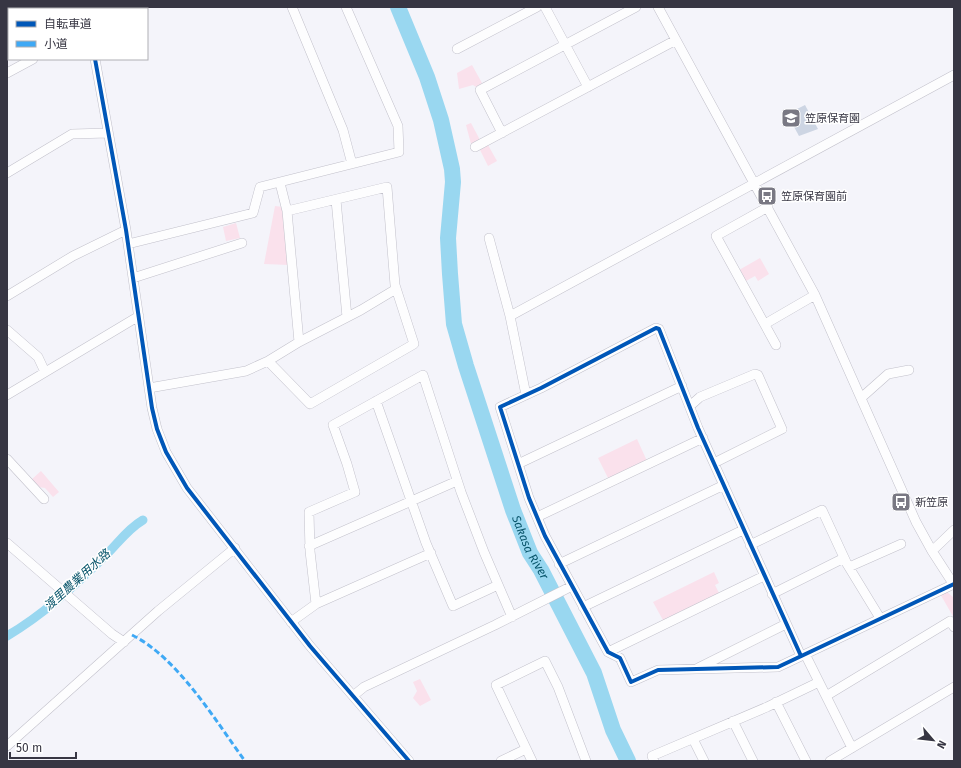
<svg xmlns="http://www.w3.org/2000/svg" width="961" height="768" font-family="'Fira Sans','Noto Sans JP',sans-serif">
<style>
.green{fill:#fae1ec}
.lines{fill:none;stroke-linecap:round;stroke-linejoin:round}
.canal{stroke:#99d7f0;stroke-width:9}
.river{stroke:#99d7f0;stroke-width:16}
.building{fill:#cdd5e3}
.minor-casing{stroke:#c2c1cb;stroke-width:10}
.minor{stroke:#fdfdfe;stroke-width:9}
.quiet{stroke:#3fa9f5;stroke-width:3;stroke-dasharray:6 3;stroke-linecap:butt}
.cycleway-casing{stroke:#fff;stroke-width:6}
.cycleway{stroke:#0057b8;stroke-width:4}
.labels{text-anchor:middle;stroke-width:3;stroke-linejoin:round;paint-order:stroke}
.poi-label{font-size:11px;fill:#373643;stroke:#fff;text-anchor:start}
.water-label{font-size:12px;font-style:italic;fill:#08556b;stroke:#fff}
</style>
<rect width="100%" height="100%" fill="#f4f4fa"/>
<path class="green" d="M 472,65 L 482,83 L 476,87 L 473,85 L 459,89 L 457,73 Z
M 471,123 L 480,140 L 471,144 L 466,125 Z
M 488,145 L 497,161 L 488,166 L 480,150 Z
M 275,206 L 283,207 L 289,265 L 264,264 Z
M 236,223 L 240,238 L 226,241 L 223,227 Z
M 760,258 L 769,274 L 758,281 L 755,276 L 746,281 L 739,270 Z
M 637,439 L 647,461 L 609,480 L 598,458 Z
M 41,471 L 59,492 L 53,497 L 45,488 L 38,487 L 31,480 Z
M 714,572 L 719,583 L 715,585 L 720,595 L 664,622 L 653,602 Z
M 945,590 L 954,598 L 954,618 L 939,592 Z
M 420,679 L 431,700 L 420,706 L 413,698 L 417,691 L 413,682 Z"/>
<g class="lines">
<path class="canal" d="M 7,636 C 43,615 74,586 103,558 C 117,545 126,530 143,520"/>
<path class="river" id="s1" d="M 398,7 L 427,77 L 441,120 L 452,169 L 453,182 L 448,238 L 450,274 L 454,324 L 466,366 L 513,510 L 530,553 L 541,570 L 594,673 L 613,730 L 628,761"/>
</g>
<path class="building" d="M 805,105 L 818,129 L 799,136 L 787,114 Z"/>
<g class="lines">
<g class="minor-casing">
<path id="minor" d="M 86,7 L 87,9
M 292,7 L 343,130 L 352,164
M 545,7 L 588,87
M 658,7 L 815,295 L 916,522 L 932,551 L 954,585
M 117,9 L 121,7
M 457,49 L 537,7
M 95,59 L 126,230 L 152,408 L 157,429 L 166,452 L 187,488 L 310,646 L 409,761
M 7,73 L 33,59
M 502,133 L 480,90 L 636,7
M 475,147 L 676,40
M 7,173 L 72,134 L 108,133
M 280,183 L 287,211
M 336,200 L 347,317
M 768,207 L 716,236 L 776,345
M 489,238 L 510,316 L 526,395
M 128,244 L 253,213 L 260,187 L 399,152 L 398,126 L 346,7
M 133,278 L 242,243
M 7,296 L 73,256 L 126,230
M 510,316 L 954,75
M 765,324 L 815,295
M 7,330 L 38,357 L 45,372
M 299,342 L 361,310 L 396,289
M 149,388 L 246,371 L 268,361 L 310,404 L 414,344 L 395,285 L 387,187 L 287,211 L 299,342 L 268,361
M 7,395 L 139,316
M 861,398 L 888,374 L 909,370
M 376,401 L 426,543 L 453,606 L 498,585
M 690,406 L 700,397 L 755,374 L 758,375 L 782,429 L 714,463
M 7,459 L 44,499
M 518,464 L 682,386
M 537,517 L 703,438
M 7,543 L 112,634 L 124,642
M 750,545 L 822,510 L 847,564 L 880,618
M 309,546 L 457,481
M 932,551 L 954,530
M 559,564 L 724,485
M 849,567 L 901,544
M 772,594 L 844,558
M 316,604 L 431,553
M 583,607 L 743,530
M 291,622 L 316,604 L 310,551 L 309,512 L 355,492 L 347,464 L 333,425 L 423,375 L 461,492 L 484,552 L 512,617
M 608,652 L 764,576
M 801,656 L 698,428 L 659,329 L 656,328 L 541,388 L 500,407 L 529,498 L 545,536 L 608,652 L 620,658 L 631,682 L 658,670 L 778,667 L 954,584
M 698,668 L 786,624
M 819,682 L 852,748
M 353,696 L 364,687 L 495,625 L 572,586
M 826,696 L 950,621 L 954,627
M 776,702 L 806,761
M 733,721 L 753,761
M 693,739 L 704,761
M 7,746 L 158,611 L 235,548
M 501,761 L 526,749
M 532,761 L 496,685 L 545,661 L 558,687 L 586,761
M 654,761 L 652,756 L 767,707 L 819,682 L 805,654
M 830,761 L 954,687"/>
</g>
<use href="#minor" class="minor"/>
<path class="quiet" d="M 132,635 C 178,658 215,720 245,761"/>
<g class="cycleway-casing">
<path id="cycleway" d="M 95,59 L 126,230 L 152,408 L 157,429 L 166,452 L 187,488 L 310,646 L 409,761
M 801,656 L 698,428 L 659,329 L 656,328 L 541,388 L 500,407 L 529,498 L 545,536 L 608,652 L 620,658 L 631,682 L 658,670 L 778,667 L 954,584"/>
</g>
<use href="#cycleway" class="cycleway"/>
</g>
<defs>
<g id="school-square" transform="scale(1)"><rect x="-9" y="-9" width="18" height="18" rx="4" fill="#797883" stroke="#fff"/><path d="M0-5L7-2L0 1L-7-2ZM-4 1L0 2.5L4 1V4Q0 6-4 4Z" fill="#fff"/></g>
<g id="bus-square" transform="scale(1)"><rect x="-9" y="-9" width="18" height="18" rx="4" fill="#797883" stroke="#fff"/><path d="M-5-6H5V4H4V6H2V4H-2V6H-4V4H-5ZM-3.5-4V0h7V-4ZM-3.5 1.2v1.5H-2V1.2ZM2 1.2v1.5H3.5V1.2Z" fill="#fff"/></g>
</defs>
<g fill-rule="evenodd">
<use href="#school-square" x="791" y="118"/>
<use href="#bus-square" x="767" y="196"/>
<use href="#bus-square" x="901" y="502"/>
</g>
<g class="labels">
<g class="poi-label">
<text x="805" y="122">笠原保育園</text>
<text x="781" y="200">笠原保育園前</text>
<text x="915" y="506">新笠原</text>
</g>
<g class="water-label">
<text dy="4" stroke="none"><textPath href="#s1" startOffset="563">Sakasa River</textPath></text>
<text transform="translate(77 580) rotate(-42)" y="4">渡里農業用水路</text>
</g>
</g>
<rect width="961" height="768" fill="none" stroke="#373643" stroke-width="16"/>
<rect x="8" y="8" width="140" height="52" fill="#ffffff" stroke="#afafb4"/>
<rect x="16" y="21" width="20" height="6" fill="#0057b8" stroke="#afafb4"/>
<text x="44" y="28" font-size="12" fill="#373643">自転車道</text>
<rect x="16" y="41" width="20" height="6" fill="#3fa9f5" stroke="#afafb4"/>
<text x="44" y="48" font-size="12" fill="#373643">小道</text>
<g transform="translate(933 740) rotate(118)" stroke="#ffffff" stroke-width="3" paint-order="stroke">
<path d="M0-3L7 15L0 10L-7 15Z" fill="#373643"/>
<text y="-6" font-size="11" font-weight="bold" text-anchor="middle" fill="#373643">N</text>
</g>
<path d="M10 752v6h66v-6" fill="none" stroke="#373643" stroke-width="2"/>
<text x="16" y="752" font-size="12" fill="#373643" stroke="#ffffff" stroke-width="3" paint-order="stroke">50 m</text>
</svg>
